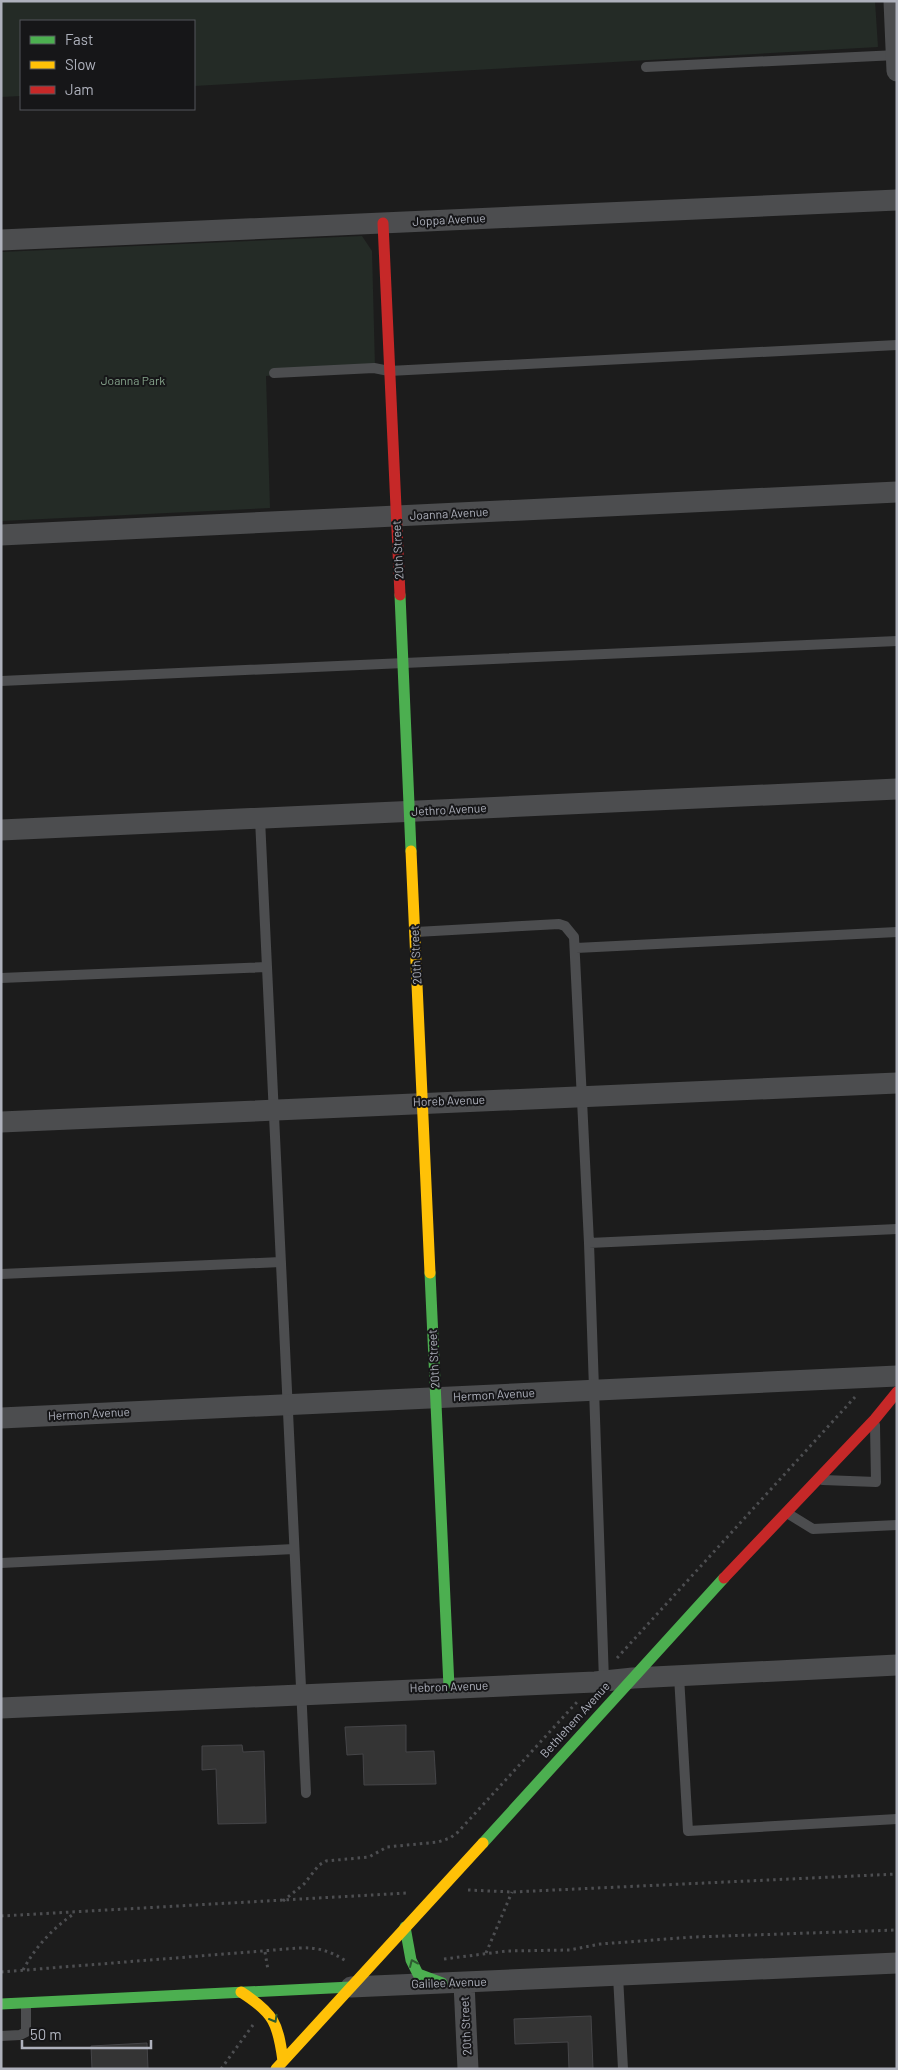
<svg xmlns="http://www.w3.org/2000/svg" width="898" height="2070" font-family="Barlow,sans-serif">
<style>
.green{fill:#242b26}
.building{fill:#343434;stroke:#454548}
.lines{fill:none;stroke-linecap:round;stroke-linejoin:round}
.path{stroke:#4d4e51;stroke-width:3;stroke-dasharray:2.5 4;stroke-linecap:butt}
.lane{stroke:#4c4d4f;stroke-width:10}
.street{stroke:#4c4d4f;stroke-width:21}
.fast{stroke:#4caf50;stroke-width:11}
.slow{stroke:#ffc107;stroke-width:11}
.jam{stroke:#c62828;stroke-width:11}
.oneway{stroke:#2e5b31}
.labels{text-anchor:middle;stroke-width:4;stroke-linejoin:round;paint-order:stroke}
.street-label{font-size:12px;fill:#aeb1bc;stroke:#161618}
.park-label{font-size:12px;fill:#87a58d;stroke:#161618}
</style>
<rect width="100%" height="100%" fill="#1c1c1c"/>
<path class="green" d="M 1,1 L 875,1 L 878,47 L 194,86 L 194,21 L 21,21 L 21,96 L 1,97 Z
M 362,236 L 372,251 L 375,367 L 266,376 L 270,508 L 1,521 L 1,252 Z"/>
<path class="building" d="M 406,1725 L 406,1752 L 434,1751 L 436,1784 L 364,1785 L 363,1754 L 347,1755 L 345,1727 Z
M 242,1745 L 243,1752 L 264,1751 L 266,1823 L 218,1824 L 216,1769 L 202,1770 L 202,1746 Z
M 591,2016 L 593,2069 L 569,2069 L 568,2042 L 515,2044 L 514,2019 Z
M 147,2043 L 148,2069 L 92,2069 L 91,2046 Z"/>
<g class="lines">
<path class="path" d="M 617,1658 L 855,1397
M 468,1890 L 512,1892 L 897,1874
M 283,1901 L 304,1884 L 319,1865 L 326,1861 L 369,1857 L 387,1847 L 438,1842 L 450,1838 L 458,1832 L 577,1702
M 1,1916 L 407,1893
M 265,1952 L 268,1970
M 486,1953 L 512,1892
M 444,1959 L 507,1951 L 570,1950 L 600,1944 L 694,1937 L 897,1930
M 23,1970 C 36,1946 53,1928 75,1913
M 1,1972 L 299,1948 C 318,1947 330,1951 346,1961
M 221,2069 L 253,2025"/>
<path class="lane" d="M 646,67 L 897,55
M 274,373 L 374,368 L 389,371 L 897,345
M 1,681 L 897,641
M 260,819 L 306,1793
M 416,932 L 559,924 L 565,926 L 574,937 L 589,1243 L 604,1681
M 576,948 L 897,932
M 1,978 L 267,967
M 589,1243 L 897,1229
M 1,1274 L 281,1262
M 823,1480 L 876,1482 L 875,1425
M 787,1513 L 813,1529 L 897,1525
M 1,1563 L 294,1549
M 679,1676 L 688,1831 L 897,1819
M 618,1976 L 623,2069
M 1,2036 L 20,2035 L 26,2032 L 26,2003"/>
<path class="street" d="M 894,1 L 897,71
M 1,240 L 897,200
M 1,535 L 897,492
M 1,830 L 897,789
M 1,1122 L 897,1083
M 1,1418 L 897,1376
M 1,1708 L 595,1682 L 633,1678 L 897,1665
M 464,1983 L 468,2069
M 351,1987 L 897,1963"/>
<path class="fast" d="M 400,595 L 411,851
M 430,1273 L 449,1687
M 483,1843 L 724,1578
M 405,1927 L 411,1960 L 418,1974 L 442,1983
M 1,2004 L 351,1987"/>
<path class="slow" d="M 411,851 L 430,1273
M 241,1992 C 274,2013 278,2023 283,2061
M 276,2069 L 483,1843"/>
<path class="jam" d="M 383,223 L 400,595
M 724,1578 L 875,1419 L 897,1392"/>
</g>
<defs><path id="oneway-chevron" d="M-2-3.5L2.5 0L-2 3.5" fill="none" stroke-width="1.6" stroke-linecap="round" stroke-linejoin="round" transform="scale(1.25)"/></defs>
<g class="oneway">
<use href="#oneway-chevron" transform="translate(413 1963) rotate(-114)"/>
<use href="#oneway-chevron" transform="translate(274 2019) rotate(60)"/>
</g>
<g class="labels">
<g class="street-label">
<text transform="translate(449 220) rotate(-3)" y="4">Joppa Avenue</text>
<text transform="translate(449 514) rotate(-3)" y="4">Joanna Avenue</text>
<text transform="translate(398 550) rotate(-93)" y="4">20th Street</text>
<text transform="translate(449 810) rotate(-3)" y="4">Jethro Avenue</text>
<text transform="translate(416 955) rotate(-93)" y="4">20th Street</text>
<text transform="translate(449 1101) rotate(-2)" y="4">Horeb Avenue</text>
<text transform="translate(434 1359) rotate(-93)" y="4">20th Street</text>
<text transform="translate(494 1395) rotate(-3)" y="4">Hermon Avenue</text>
<text transform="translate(89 1414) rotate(-3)" y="4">Hermon Avenue</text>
<text transform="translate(449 1687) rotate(-2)" y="4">Hebron Avenue</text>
<text transform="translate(575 1720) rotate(-48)" y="4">Bethlehem Avenue</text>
<text transform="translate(449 1983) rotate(-2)" y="4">Galilee Avenue</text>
<text transform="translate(466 2026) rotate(-93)" y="4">20th Street</text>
</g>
<g class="park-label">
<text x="133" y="385">Joanna Park</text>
</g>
</g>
<rect width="898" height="2070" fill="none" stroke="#aeb1bc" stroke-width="5"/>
<rect x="20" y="20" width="175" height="90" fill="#161618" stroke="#53545a"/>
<rect x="30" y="36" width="25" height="8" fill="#4caf50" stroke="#53545a"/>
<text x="65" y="45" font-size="15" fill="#aeb1bc">Fast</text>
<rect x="30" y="61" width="25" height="8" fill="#ffc107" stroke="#53545a"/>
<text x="65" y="70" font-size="15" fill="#aeb1bc">Slow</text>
<rect x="30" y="86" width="25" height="8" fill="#c62828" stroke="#53545a"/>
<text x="65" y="95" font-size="15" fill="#aeb1bc">Jam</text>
<path d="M22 2040v8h129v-8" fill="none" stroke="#aeb1bc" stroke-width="2.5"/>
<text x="30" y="2040" font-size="15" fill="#aeb1bc" stroke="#161618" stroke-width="4" paint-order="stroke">50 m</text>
</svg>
